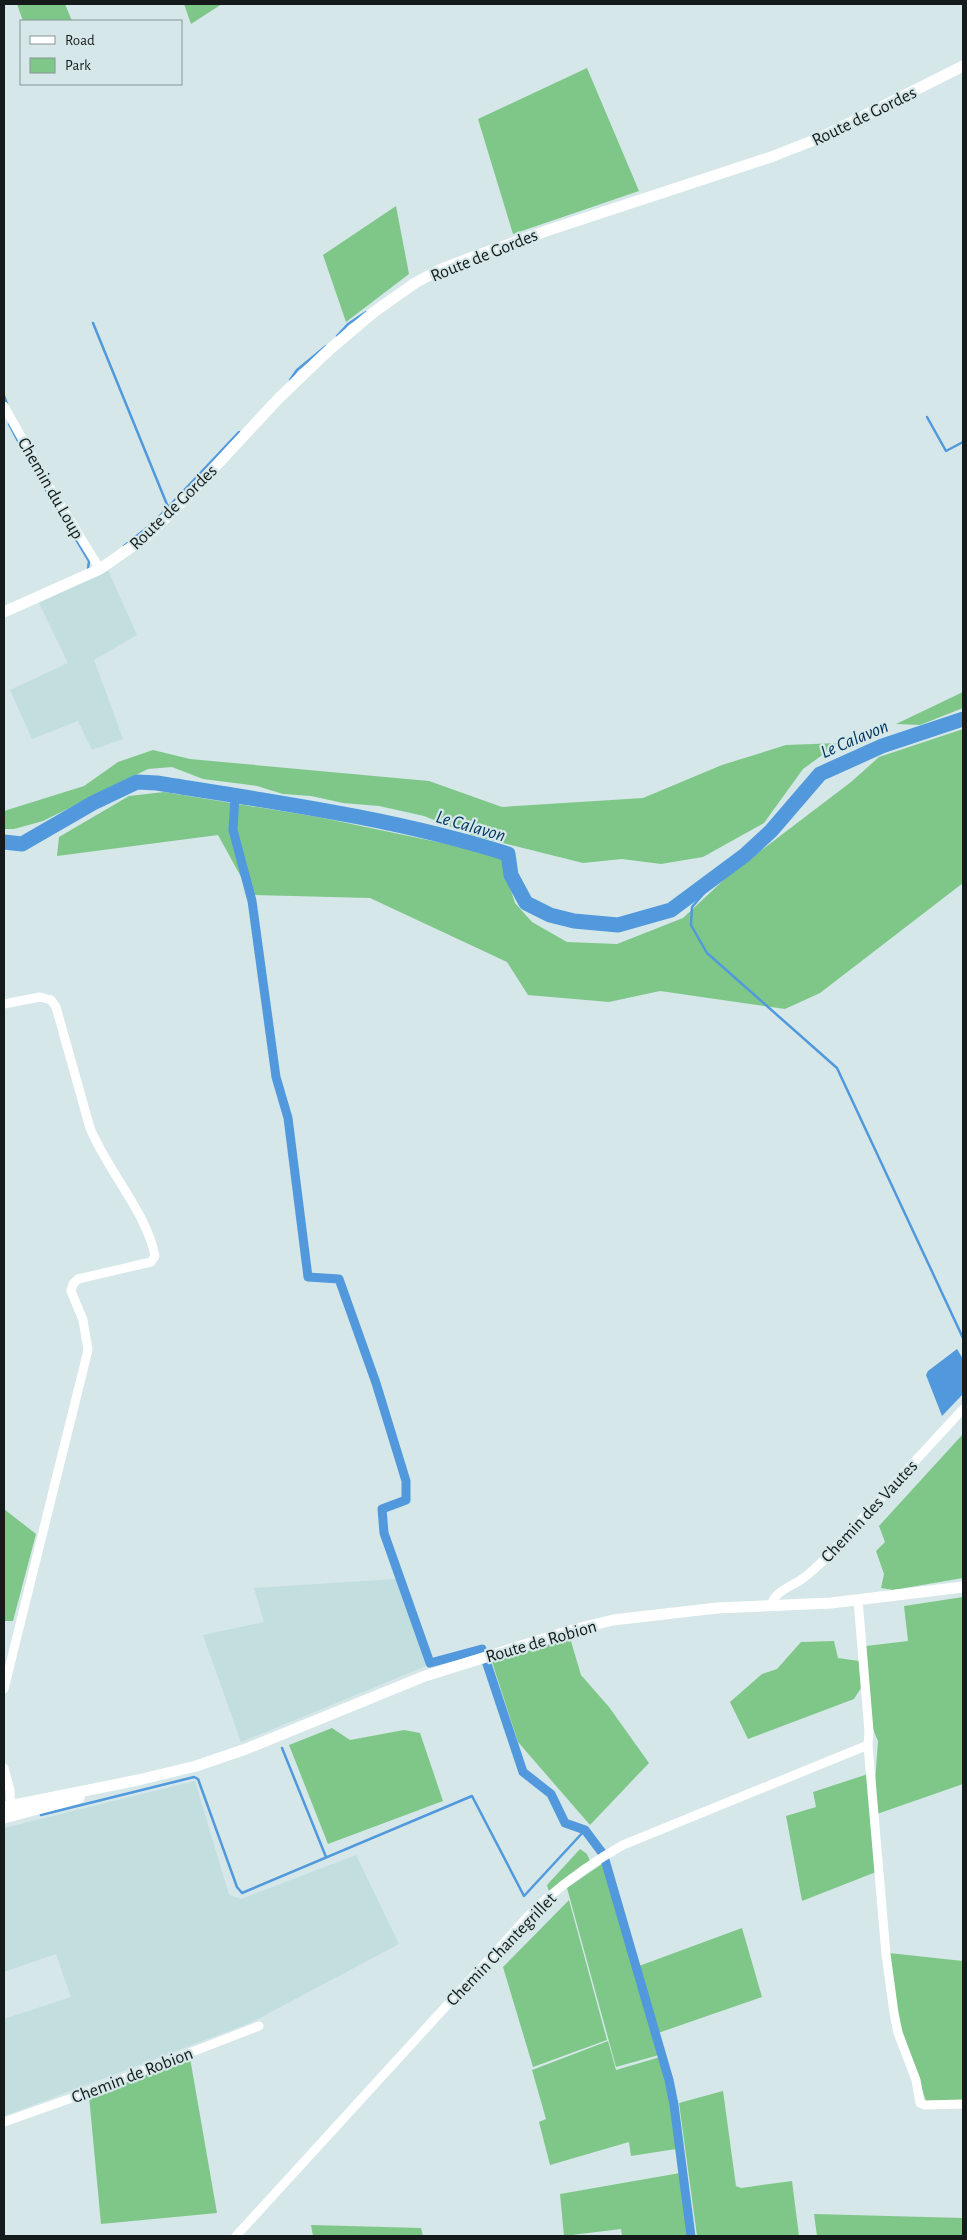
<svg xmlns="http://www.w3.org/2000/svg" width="967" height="2240" font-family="'Alegreya Sans',sans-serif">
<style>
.built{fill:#c2dede}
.green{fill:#7fc789}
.water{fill:#5199dc}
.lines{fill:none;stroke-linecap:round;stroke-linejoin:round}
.stream{stroke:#5199dc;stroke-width:2.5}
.canal{stroke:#5199dc;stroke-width:9}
.river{stroke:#5199dc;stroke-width:15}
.street{stroke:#fff;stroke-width:9}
.secondary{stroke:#fff;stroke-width:11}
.labels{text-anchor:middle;stroke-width:4.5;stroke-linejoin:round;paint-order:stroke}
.street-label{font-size:18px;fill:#151b1b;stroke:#d5e7e8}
.water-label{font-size:19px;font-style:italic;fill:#003964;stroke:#d5e7e8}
</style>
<rect width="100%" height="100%" fill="#d5e7e8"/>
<path class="built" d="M 108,570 L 137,635 L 94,660 L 123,739 L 92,750 L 78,721 L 32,739 L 10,690 L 68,663 L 39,603 Z
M 396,1579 L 426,1666 L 241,1742 L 203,1635 L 264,1622 L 254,1588 Z
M 195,1781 L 229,1895 L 241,1899 L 356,1855 L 399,1944 L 250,2023 L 4,2116 L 4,2019 L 71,1997 L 56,1954 L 4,1972 L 4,1828 Z"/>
<path class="green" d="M 17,4 L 65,4 L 72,21 L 23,21 Z
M 184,4 L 222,4 L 191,24 Z
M 587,68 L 639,191 L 513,234 L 478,119 Z
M 396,206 L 409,274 L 346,322 L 323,255 Z
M 963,692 L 963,708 L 920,725 L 896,724 Z
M 963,729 L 963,883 L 820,993 L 785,1009 L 660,991 L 609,1002 L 528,995 L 507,962 L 370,898 L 251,895 L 218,835 L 57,856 L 59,837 L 129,796 L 164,792 L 318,817 L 504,856 L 506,875 L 515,903 L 532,922 L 567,942 L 617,944 L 683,918 L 729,875 L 851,782 L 879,757 Z
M 839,743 L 803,769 L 764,823 L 703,857 L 661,864 L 622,859 L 583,863 L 471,835 L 424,816 L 379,806 L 343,803 L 311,796 L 283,794 L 257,786 L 203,779 L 172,767 L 148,769 L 43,821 L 14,829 L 4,829 L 4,811 L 84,786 L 118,762 L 153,750 L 190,759 L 429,781 L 502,807 L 643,798 L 722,765 L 786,745 Z
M 963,1434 L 963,1578 L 893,1590 L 881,1588 L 884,1574 L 876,1551 L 885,1542 L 879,1526 Z
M 4,1509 L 36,1534 L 13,1621 L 4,1621 Z
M 963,1597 L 963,1784 L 877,1814 L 875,1783 L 878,1741 L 872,1727 L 866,1646 L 908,1641 L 904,1606 Z
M 570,1638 L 581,1675 L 609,1707 L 649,1763 L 590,1825 L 518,1742 L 492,1662 Z
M 834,1641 L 838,1658 L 859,1661 L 861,1688 L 854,1699 L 748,1739 L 730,1702 L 762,1674 L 777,1669 L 801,1642 Z
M 332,1728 L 350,1740 L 404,1730 L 420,1733 L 443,1801 L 328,1844 L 289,1745 Z
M 868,1774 L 876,1872 L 802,1901 L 786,1816 L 816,1807 L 813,1792 Z
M 580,1849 L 587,1854 L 590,1861 L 549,1892 L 547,1885 Z
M 602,1864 L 659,2055 L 616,2067 L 567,1888 Z
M 569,1900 L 607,2040 L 533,2067 L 503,1967 Z
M 742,1928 L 762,1997 L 658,2033 L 639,1966 Z
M 889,1953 L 963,1961 L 963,2100 L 926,2101 L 897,2015 Z
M 608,2041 L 616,2070 L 660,2057 L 671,2105 L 676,2149 L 631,2156 L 629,2142 L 550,2165 L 539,2122 L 546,2119 L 532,2070 Z
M 190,2058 L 217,2213 L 101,2224 L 89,2096 Z
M 723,2091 L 736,2186 L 741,2188 L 792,2181 L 799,2236 L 697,2236 L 679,2103 Z
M 680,2173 L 688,2236 L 622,2236 L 621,2229 L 564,2236 L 560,2194 Z
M 814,2214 L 963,2218 L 963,2236 L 817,2236 Z
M 311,2225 L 421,2228 L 423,2236 L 313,2236 Z"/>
<path class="water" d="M 957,1349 L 963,1359 L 963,1394 L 942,1416 L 926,1375 L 928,1371 Z"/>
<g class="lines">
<path class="stream" d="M 93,323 L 168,507
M 337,336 L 348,324 L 366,312
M 290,380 L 297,370 L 326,346
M 4,396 L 7,404
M 927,417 L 946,451 L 963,442
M 9,424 L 28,460 L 89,561 L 88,569
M 157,519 L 239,432
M 124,546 L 153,523
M 704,883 L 705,892 L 692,907 L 691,925 L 707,953 L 837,1068 L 963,1338
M 282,1748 L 326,1857
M 41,1815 L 194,1777 L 198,1779 L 237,1887 L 242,1893 L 472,1796 L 524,1896 L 585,1830"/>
<path class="canal" d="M 235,796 L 233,830 L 252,901 L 276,1077 L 288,1118 L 308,1277 L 339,1279 L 376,1383 L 406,1481 L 406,1500 L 382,1509 L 384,1533 L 430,1663 L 482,1649 L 523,1772 L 551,1794 L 565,1823 L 585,1830 L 603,1854
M 605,1860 L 669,2080 L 674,2105 L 691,2236"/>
<path class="river" d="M 4,842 L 22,844 L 93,803 L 137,782 L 157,783 C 274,802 394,818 508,854 L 511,875 L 526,903 L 550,915 L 574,921 L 618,925 L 671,910 L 745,855 L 771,831 L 820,774 L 882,746 L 963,719"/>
<path class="street" d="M 4,406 L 47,483 L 100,569
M 4,1004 L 40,997 L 51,1000 L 56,1007 L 90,1128 C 107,1170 147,1213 155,1256 L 151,1262 L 78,1279 L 73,1284 L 71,1291 L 83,1320 L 88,1350 L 4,1689
M 771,1606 C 774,1591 791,1587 802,1579 C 810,1574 817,1566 824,1560 L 963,1409
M 868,1745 L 886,1954 L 894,2013 L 898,2033 L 916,2080 L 920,2103 L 925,2105 L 963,2104
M 4,1768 L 10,1790 L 11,1811
M 4,2122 L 86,2093 L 259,2026
M 236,2236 L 502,1945 C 516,1930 529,1913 545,1900 C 567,1881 598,1859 623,1845 L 868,1745 L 869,1731 L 858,1600"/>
<path class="secondary" d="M 4,612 L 100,569 L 147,536 L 188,496 L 279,398 L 329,350 L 374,312 L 415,283 L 439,270 L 467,259 L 549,230 L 771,157 L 822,137 L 963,66
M 4,1807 L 138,1780 L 196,1766 L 246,1749 L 425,1676 L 569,1631 L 613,1620 L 717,1608 L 831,1603 L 963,1587
M 4,1818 L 79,1798"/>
</g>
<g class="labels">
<g class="street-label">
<text transform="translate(864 116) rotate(-26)" y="6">Route de Gordes</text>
<text transform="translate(484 255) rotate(-22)" y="6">Route de Gordes</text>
<text transform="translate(51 488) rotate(60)" y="6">Chemin du Loup</text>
<text transform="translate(173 507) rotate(-44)" y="6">Route de Gordes</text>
<text transform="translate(869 1511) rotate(-47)" y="6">Chemin des Vautes</text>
<text transform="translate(541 1641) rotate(-16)" y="6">Route de Robion</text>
<text transform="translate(501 1949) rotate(-46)" y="6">Chemin Chantegrillet</text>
<text transform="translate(132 2075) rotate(-21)" y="6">Chemin de Robion</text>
</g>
<g class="water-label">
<text transform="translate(854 738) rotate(-23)" y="7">Le Calavon</text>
<text transform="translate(471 825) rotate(16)" y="7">Le Calavon</text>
</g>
</g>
<rect width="967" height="2240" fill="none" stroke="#151b1b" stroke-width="10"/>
<rect x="20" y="20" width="162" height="65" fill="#d5e7e8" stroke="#889596"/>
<rect x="30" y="36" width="25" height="8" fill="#ffffff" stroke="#889596"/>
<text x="65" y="45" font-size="15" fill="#151b1b">Road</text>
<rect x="30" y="58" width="25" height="15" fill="#7fc789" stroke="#889596"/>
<text x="65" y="70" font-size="15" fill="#151b1b">Park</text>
</svg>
